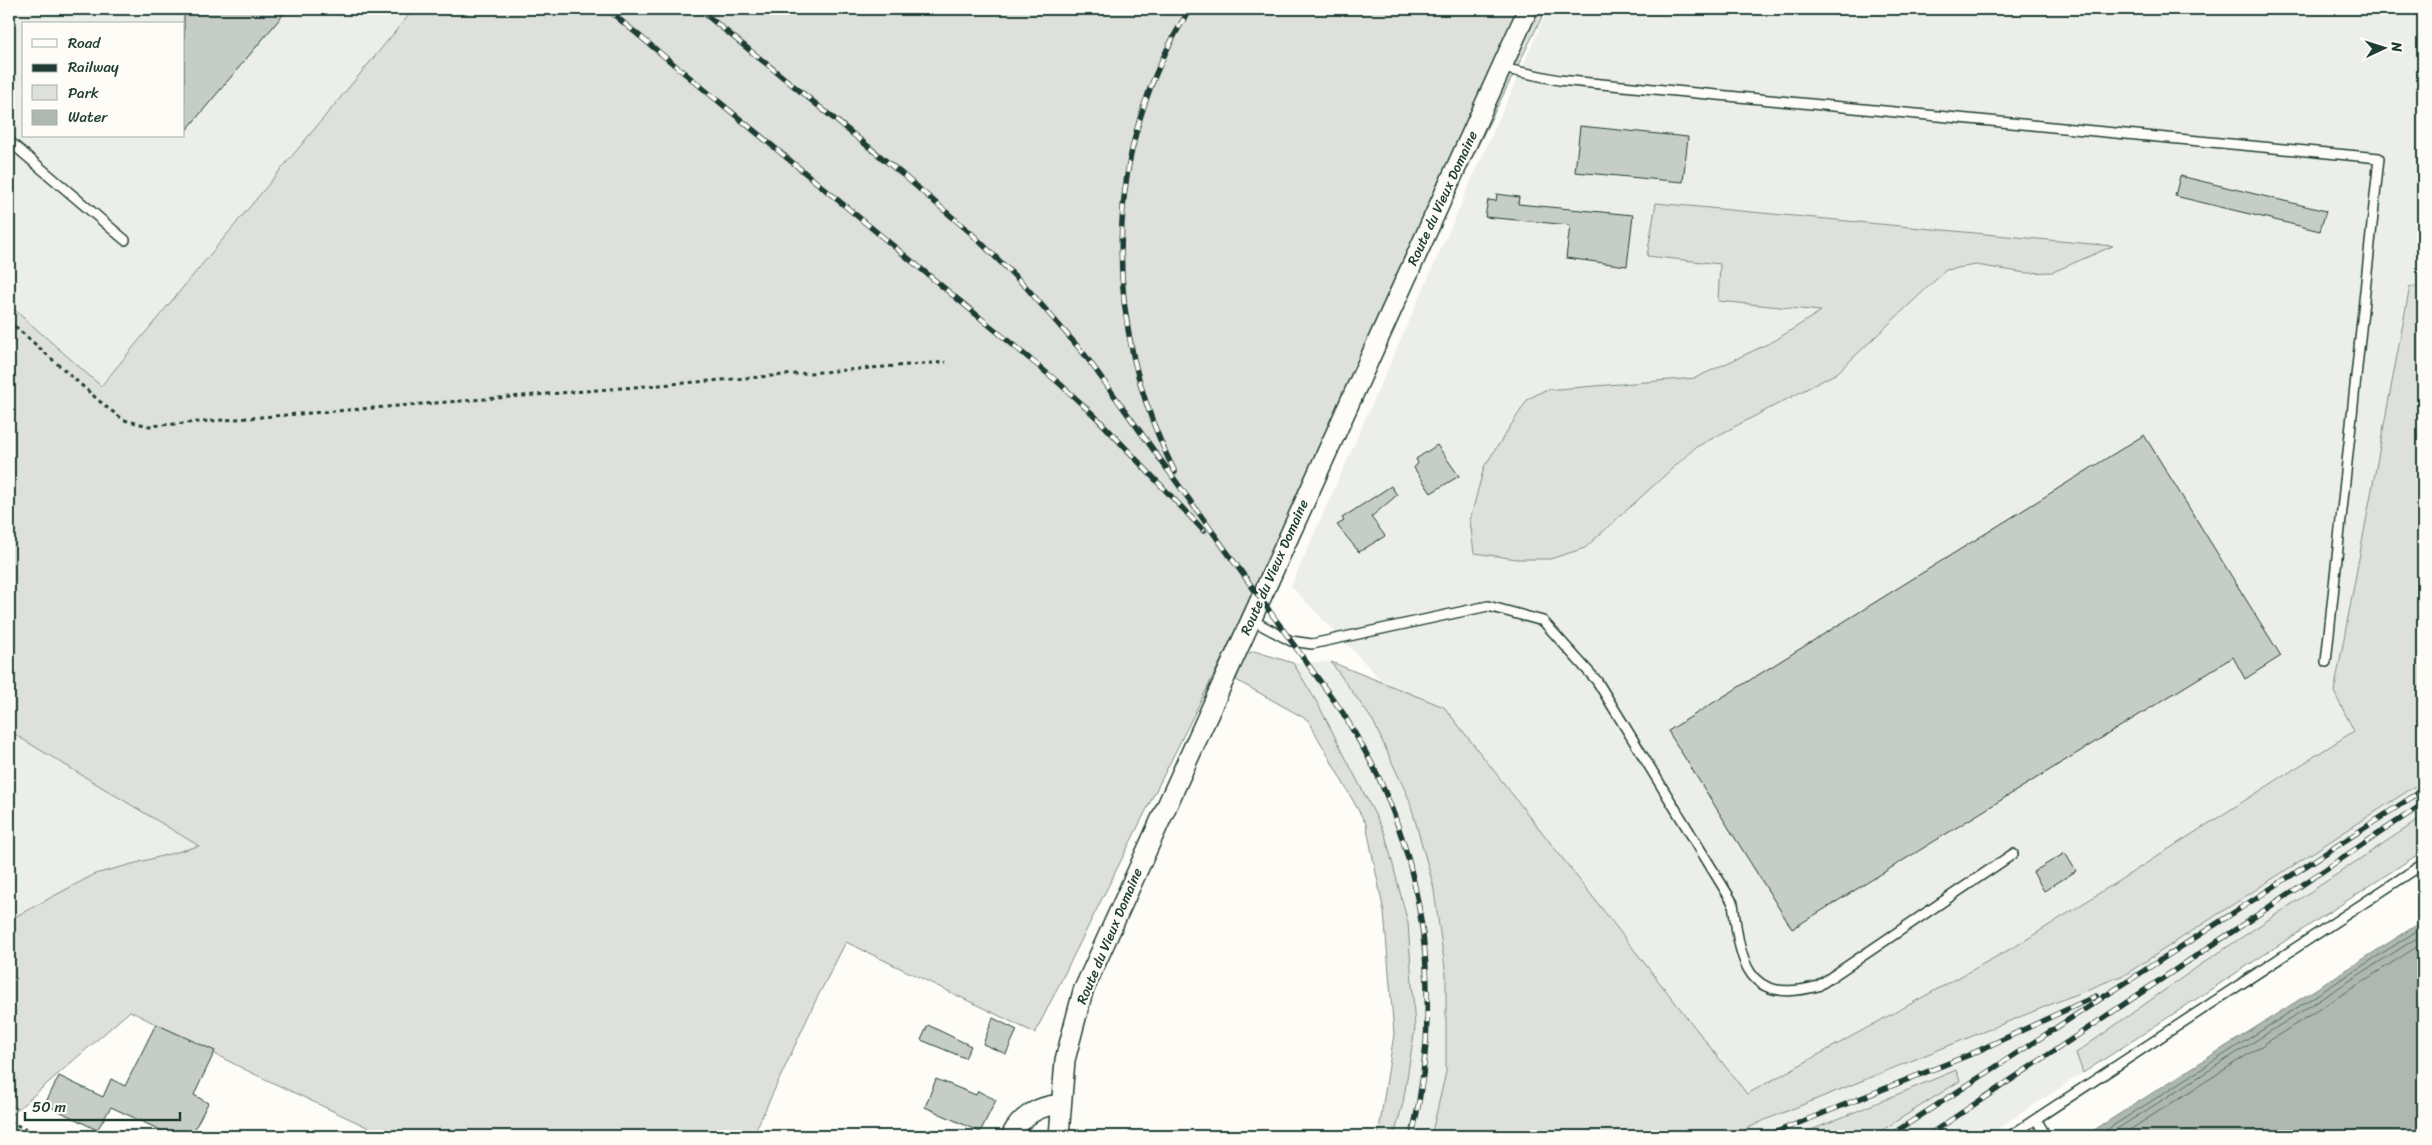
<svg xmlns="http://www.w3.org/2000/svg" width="2432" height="1145" font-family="Sriracha,sans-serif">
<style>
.built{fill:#eceee9;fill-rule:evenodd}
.green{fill:#dde0db;stroke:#7e8e88}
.water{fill:#aeb8b1;stroke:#75877f}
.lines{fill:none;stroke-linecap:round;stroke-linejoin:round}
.shore{stroke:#586e66;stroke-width:1}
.building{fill:#c6cdc7;stroke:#1f3d34}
.lane-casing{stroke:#1f3d34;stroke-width:12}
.street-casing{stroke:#1f3d34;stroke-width:22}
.path{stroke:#1f3d34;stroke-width:3;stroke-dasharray:4 4;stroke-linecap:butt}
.lane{stroke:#fdfcf7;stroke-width:9}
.street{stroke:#fdfcf7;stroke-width:19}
.rail-casing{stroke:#1f3d34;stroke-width:5.5}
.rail{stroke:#fdfcf7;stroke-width:4;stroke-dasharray:11;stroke-linecap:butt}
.labels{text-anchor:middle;stroke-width:4.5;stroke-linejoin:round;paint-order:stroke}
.street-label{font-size:14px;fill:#1f3d34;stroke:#fdfcf7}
</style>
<rect width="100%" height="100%" fill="#fdfcf7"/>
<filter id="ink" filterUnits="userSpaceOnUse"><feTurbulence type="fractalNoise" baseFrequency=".02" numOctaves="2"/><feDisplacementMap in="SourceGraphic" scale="10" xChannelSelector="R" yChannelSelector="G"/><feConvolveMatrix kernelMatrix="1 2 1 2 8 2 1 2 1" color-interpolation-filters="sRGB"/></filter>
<g filter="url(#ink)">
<path class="built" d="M 9,9 L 414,9 L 100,386 L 9,305 ZM 24,24 L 184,24 L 184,136 L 24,136 Z
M 1548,9 L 2423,9 L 2423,288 L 2410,286 L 2334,692 L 2354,731 L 2021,943 L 1746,1094 L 1444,707 L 1387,686 L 1291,586 Z
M 1331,662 L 1373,721 L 1409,799 L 1433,884 L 1446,975 L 1446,1072 L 1431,1136 L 1386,1136 L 1409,985 L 1367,806 L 1286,663 Z
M 9,731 L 199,846 L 95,874 L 9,920 Z
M 2423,745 L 2423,851 L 1986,1136 L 1720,1136 Z"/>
<path class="green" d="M 414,9 L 1546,9 L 1035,1033 L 846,942 L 816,1000 L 753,1136 L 386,1136 L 250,1072 L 130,1011 L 9,1117 L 9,920 L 95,874 L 199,846 L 9,731 L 9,305 L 101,386 Z
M 1656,203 L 2113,246 L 2053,272 L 2026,273 L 1976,265 L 1946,270 L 1837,373 L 1696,447 L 1585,548 L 1550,559 L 1517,559 L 1474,553 L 1470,520 L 1484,467 L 1528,399 L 1545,390 L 1695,378 L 1774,341 L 1821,311 L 1718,301 L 1720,264 L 1647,256 Z
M 2410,286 L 2423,288 L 2423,781 L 2126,974 L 1765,1120 L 1732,1136 L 1431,1136 L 1446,1072 L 1446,975 L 1433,884 L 1409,799 L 1373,721 L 1331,662 L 1444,707 L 1747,1094 L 2021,943 L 2354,731 L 2334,692 Z
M 1254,651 L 1293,663 L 1318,704 L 1385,834 L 1408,923 L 1415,1028 L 1403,1103 L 1394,1136 L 1378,1136 L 1394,1034 L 1384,912 L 1366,824 L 1308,720 L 1236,680 L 1245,655 Z
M 2423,817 L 2423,851 L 2083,1073 L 2076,1053 L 2200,965 Z
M 1956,1070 L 1960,1081 L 1873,1136 L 1797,1136 Z"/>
<path class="water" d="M 2423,921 L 2423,1136 L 2094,1136 L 2091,1132 Z"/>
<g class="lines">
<path class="shore" d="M 2097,1136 L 2423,927
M 2106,1136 L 2423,934
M 2120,1136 L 2423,943"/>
</g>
<path class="building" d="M 184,9 L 288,9 L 184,133 Z
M 1580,126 L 1688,137 L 1683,182 L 1575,172 Z
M 2180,176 L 2326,211 L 2320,231 L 2175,196 Z
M 1497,194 L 1519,197 L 1518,204 L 1633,215 L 1627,266 L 1566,258 L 1570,225 L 1485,217 L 1488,200 L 1496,201 Z
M 2144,435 L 2281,656 L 2245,679 L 2233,657 L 1792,929 L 1668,731 Z
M 1437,445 L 1459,476 L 1431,493 L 1414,468 L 1418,463 L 1416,459 Z
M 1391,486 L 1397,495 L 1371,517 L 1385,536 L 1359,552 L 1337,525 L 1344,521 L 1342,518 Z
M 2065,853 L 2076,871 L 2044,891 L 2033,872 Z
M 993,1018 L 1017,1030 L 1006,1054 L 983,1044 Z
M 156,1024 L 215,1051 L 194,1095 L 208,1103 L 191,1136 L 173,1136 L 111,1107 L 97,1130 L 45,1104 L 59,1076 L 103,1097 L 111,1079 L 125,1086 Z
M 928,1025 L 971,1046 L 965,1058 L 921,1040 Z
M 936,1079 L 976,1095 L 978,1091 L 996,1100 L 980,1132 L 925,1107 Z"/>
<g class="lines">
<g class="lane-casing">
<path id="lane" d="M 1503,65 L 1511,70 L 1559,80 L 2379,158 L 2326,662
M 9,141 L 125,240
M 1250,619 L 1291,641 L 1312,644 L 1488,606 L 1543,621 L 1597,681 L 1733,903 C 1740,961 1746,1006 1818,986 L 2013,854
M 2036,1119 L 2046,1136
M 2010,1136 L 2423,864"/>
</g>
<g class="street-casing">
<path id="street" d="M 1011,1136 C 1020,1117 1040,1104 1061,1105
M 1059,1136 L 1065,1060 L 1083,991 L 1528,9"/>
</g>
<path class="path" d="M 9,321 L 105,406 L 124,420 L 149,426 L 946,362
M 9,1122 L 42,1136
M 452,1136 L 453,1134"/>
<use href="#lane" class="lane"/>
<use href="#street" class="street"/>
<g class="rail-casing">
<path id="rail" d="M 607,9 L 1059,383 L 1098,419 L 1204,531
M 699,9 L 902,174 L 972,234 L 1026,287 L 1085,355 L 1343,713 C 1355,734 1368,755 1378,776 C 1430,888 1440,1017 1412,1136
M 1175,472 C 1101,326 1101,148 1190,9
M 1766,1136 L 1969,1055 L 2096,996
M 1889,1136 L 2423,790
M 1927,1136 L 2423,804"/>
</g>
<use href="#rail" class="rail"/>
</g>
</g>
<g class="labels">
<g class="street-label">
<text transform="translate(1442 198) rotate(-65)" y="5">Route du Vieux Domaine</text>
<text transform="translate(1274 567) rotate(-66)" y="5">Route du Vieux Domaine</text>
<text transform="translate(1109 936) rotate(-67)" y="5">Route du Vieux Domaine</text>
</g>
</g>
<rect width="2432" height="1145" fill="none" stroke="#fdfcf7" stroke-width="30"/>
<rect x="15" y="15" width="2402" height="1115" fill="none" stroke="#1f3d34" stroke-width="2" filter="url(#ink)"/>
<rect x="22" y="22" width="162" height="115" fill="#fdfcf7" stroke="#a4b0a9"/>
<rect x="32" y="39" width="25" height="8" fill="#fdfcf7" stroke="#a4b0a9"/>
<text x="68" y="48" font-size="15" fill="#1f3d34">Road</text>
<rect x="32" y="64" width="25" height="8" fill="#1f3d34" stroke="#a4b0a9"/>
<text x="68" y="72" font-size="15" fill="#1f3d34">Railway</text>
<rect x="32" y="85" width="25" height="15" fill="#dde0db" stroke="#a4b0a9"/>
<text x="68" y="98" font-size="15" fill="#1f3d34">Park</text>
<rect x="32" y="110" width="25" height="15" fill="#aeb8b1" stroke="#a4b0a9"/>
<text x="68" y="122" font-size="15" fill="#1f3d34">Water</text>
<g transform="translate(2384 48) rotate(86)" stroke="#fdfcf7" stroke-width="4" paint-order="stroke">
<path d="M0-4L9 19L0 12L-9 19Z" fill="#1f3d34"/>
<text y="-8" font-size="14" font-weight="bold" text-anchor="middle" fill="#1f3d34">N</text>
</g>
<path d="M25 1112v8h155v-8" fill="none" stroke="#1f3d34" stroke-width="2.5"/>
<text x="32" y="1112" font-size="15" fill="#1f3d34" stroke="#fdfcf7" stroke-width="4" paint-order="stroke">50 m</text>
</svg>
